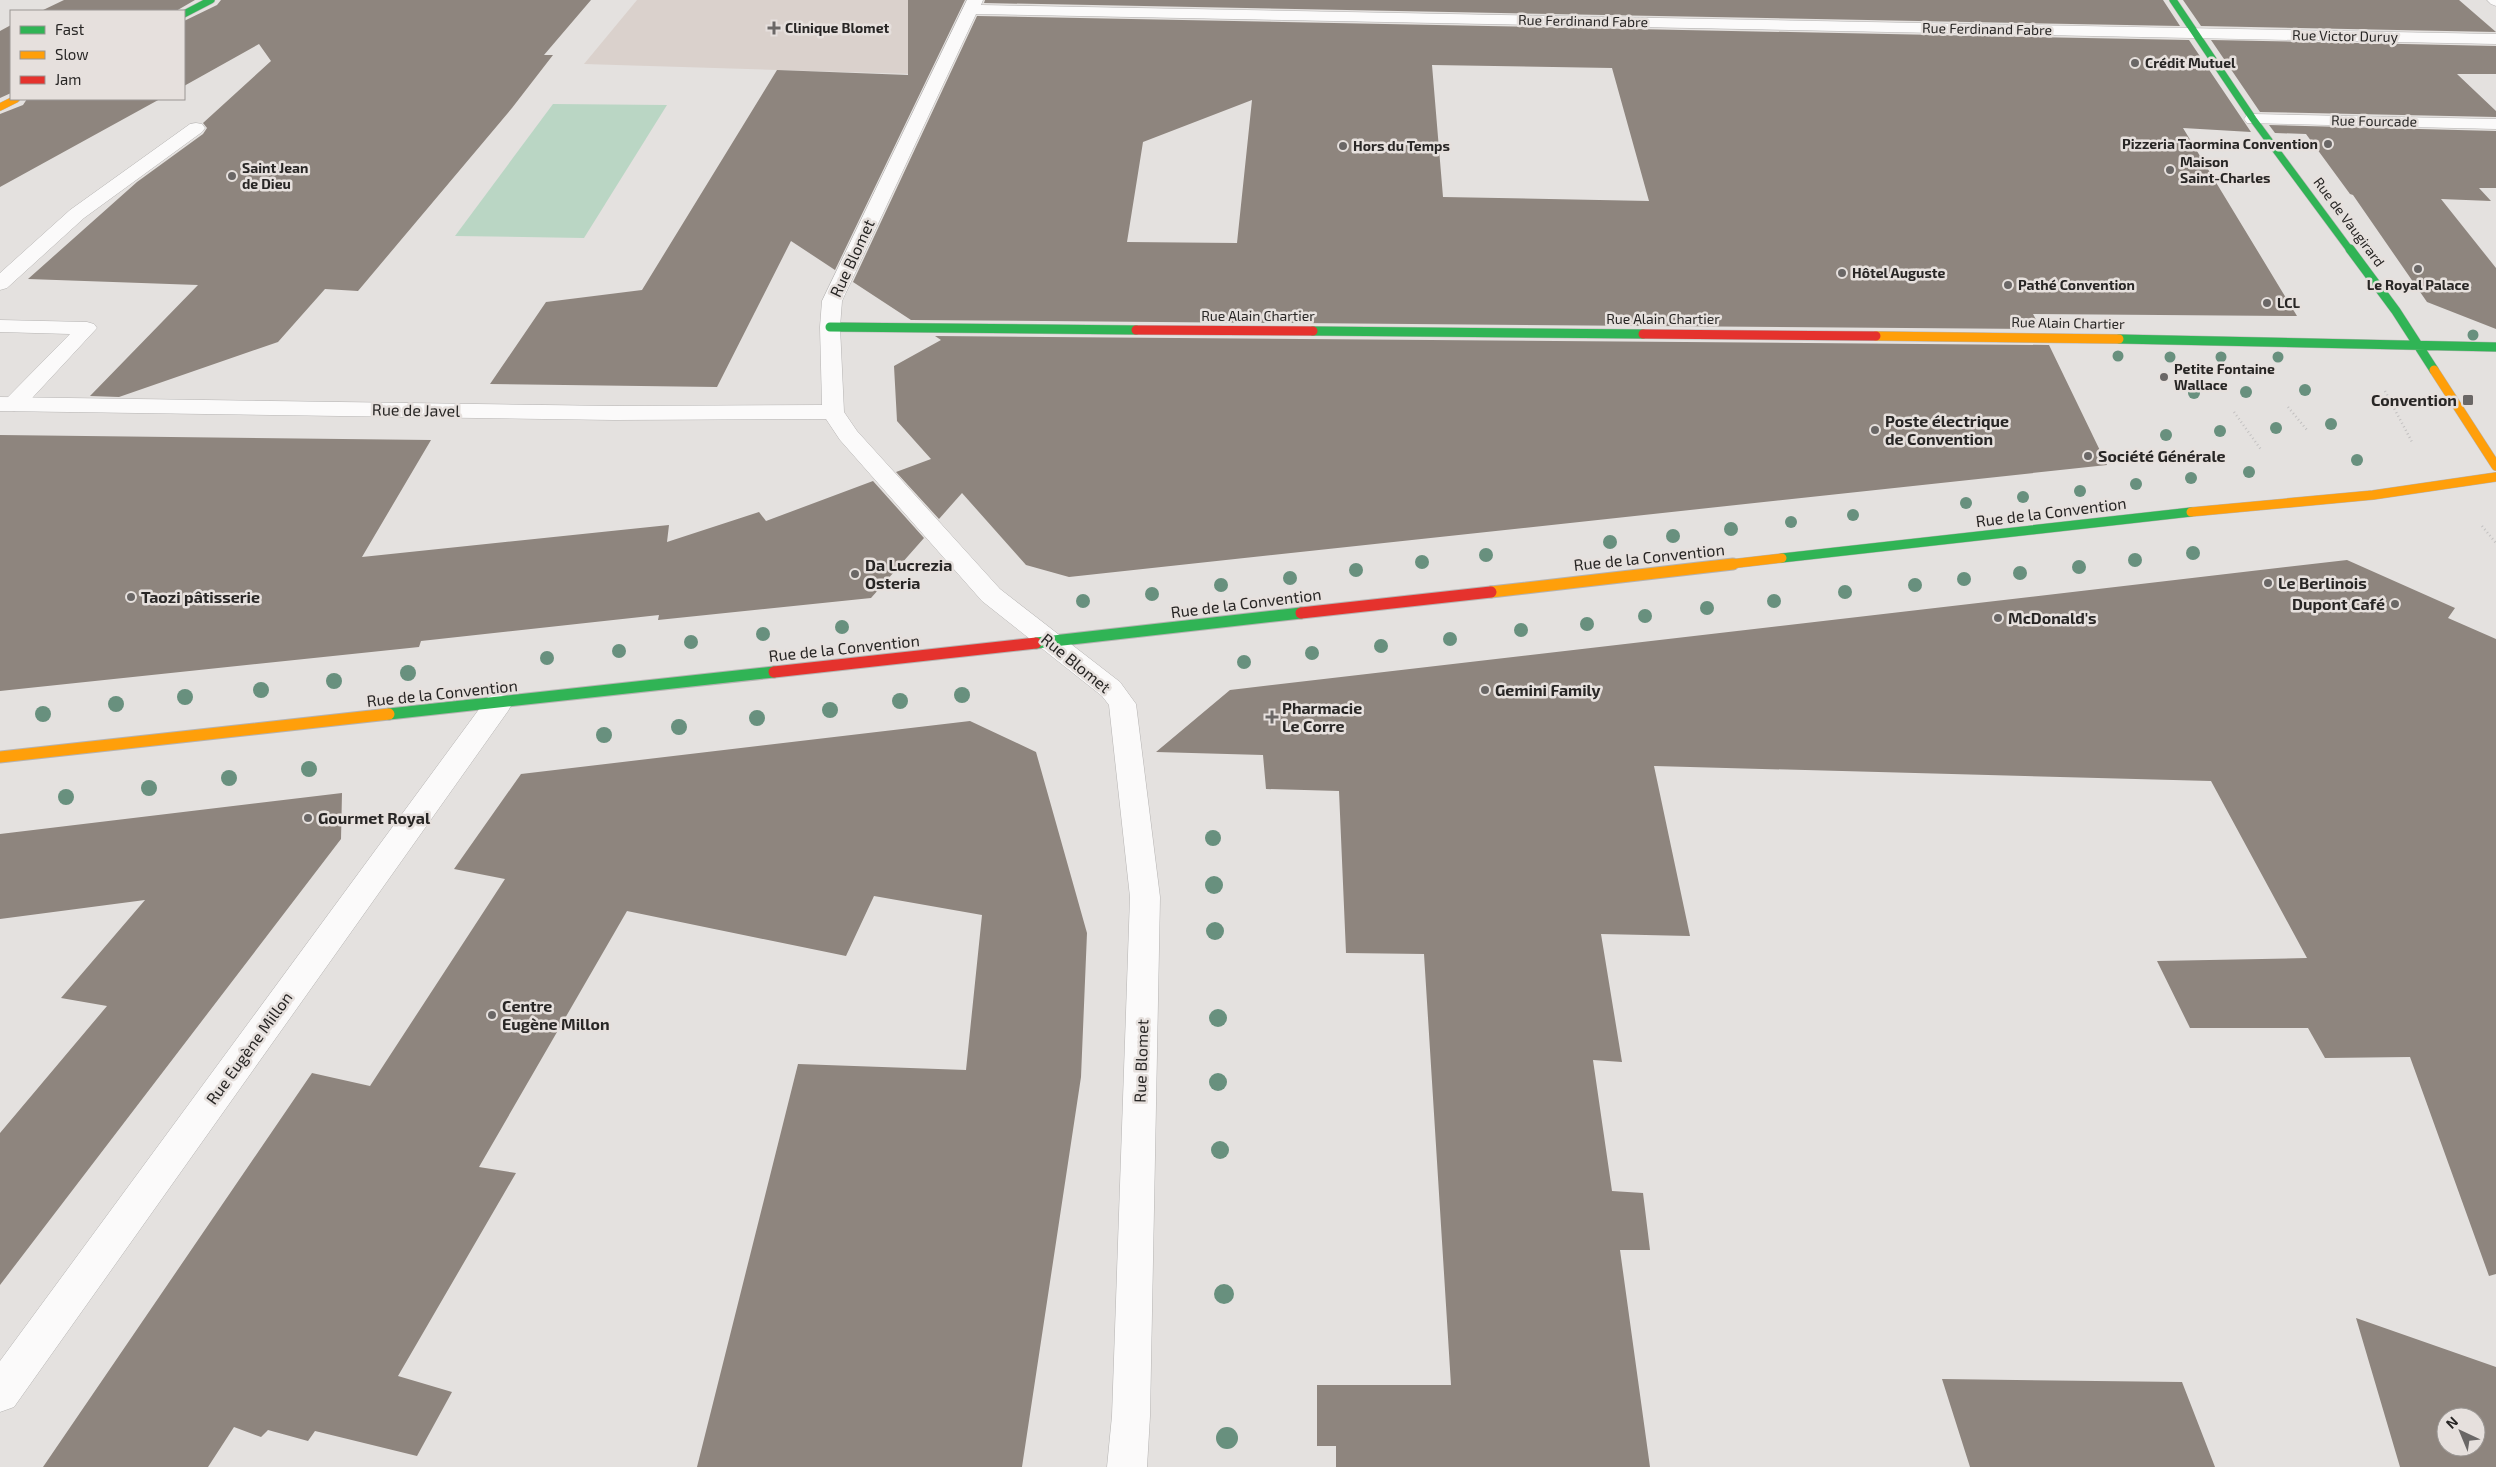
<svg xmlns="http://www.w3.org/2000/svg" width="2496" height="1467" font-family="'Exo 2',sans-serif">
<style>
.built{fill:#dad1cc}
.green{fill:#bad6c4}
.building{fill:#8e857e;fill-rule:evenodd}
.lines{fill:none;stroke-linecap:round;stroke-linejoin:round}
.lane-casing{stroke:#b5b3b2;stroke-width:1}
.street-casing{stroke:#b5b3b2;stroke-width:1}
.fast-far2-casing{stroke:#b5b3b2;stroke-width:8}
.fast-far1-casing{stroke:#b5b3b2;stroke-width:10}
.fast-casing{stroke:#b5b3b2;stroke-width:13}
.slow-far2-casing{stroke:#b5b3b2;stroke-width:8}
.slow-far1-casing{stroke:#b5b3b2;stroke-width:10}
.slow-casing{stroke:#b5b3b2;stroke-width:13}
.jam-far1-casing{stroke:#b5b3b2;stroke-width:10}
.jam-casing{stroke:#b5b3b2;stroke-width:13}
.path{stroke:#c2c0c0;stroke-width:2.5;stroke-dasharray:1 3;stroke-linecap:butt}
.lane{fill:#fbfafa;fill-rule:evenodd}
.street{fill:#fbfafa;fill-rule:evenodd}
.fast-far2{stroke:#30b455;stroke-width:7}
.fast-far1{stroke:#30b455;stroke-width:9}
.fast{stroke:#30b455;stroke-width:11}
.slow-far2{stroke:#ff9f0a;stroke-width:7}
.slow-far1{stroke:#ff9f0a;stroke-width:9}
.slow{stroke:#ff9f0a;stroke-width:11}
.jam-far1{stroke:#e5322d;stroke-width:9}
.jam{stroke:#e5322d;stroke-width:11}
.tree{fill:#68907e}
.poi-dot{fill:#6a6766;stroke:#e6e0dd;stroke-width:2}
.labels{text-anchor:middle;stroke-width:5;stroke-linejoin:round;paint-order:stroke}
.far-street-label{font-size:14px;fill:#282625;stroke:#e6e0dd}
.far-poi-label{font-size:14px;font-weight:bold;fill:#282625;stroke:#e6e0dd;text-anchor:start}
.street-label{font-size:16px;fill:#282625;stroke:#e6e0dd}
.poi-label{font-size:16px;font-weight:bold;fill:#282625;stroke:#e6e0dd;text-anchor:start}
</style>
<rect width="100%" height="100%" fill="#e4e1df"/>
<path class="built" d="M 637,0 L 950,0 L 912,74 L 584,64 Z"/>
<path class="green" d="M 553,104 L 667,105 L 584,238 L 455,236 Z"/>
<path class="building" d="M 64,0 L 195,0 L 176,11 L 41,11 Z
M 221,0 L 591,0 L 544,55 L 553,55 L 512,108 L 358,291 L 325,289 L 278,342 L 119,397 L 90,396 L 198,285 L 28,279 L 137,182 L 203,134 L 207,128 L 203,123 L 271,61 L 259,44 L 184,86 L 184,21 L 217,5 Z
M 908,0 L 965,0 L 835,270 L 791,241 L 717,387 L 490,384 L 546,302 L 642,290 L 777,70 L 908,75 Z
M 985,0 L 2163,0 L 2180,26 L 984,3 Z
M 2183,0 L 2459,0 L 2496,32 L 2201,26 Z
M 977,16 L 2189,40 L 2251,132 L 2183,128 L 2297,316 L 2033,314 L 2041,329 L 911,320 L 853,282 ZM 1432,65 L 1612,68 L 1649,201 L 1443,197 ZM 1252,100 L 1237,243 L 1127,242 L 1143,142 Z
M 11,25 L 11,93 L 0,98 L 0,31 Z
M 2211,40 L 2496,46 L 2496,74 L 2457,74 L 2496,111 L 2496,117 L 2260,112 Z
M 27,99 L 160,99 L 0,187 L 0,114 L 23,105 Z
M 2269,125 L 2496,131 L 2496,188 L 2479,188 L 2491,201 L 2441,199 L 2496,268 L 2496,329 L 2427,302 L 2353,195 L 2350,194 L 2306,134 L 2275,133 Z
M 935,336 L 2049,345 L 2107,465 L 1069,577 L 1026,565 L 962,493 L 939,519 L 896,472 L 931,459 L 897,421 L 894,366 L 941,340 Z
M 0,435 L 431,440 L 362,557 L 669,525 L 667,542 L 759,512 L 766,521 L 873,481 L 924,538 L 871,598 L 658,620 L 659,615 L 421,641 L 419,647 L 0,691 Z
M 2347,560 L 2455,608 L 2448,618 L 2496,639 L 2496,1274 L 2489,1276 L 2410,1057 L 2325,1058 L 2308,1028 L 2190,1028 L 2157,961 L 2307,958 L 2211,781 L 1654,766 L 1690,936 L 1601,934 L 1622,1062 L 1593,1060 L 1612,1191 L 1643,1193 L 1650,1250 L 1620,1250 L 1650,1467 L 1336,1467 L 1336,1446 L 1317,1446 L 1317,1385 L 1451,1385 L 1424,954 L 1346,953 L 1339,791 L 1266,789 L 1263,755 L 1156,752 L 1230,690 Z
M 970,721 L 1036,752 L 1087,933 L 1081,1077 L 1022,1467 L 697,1467 L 798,1064 L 966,1070 L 982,915 L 874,896 L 846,956 L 627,911 L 479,1167 L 516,1173 L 398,1376 L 452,1392 L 417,1456 L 315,1431 L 308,1441 L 268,1430 L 261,1437 L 234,1427 L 208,1467 L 43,1467 L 312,1073 L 370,1086 L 505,879 L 454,869 L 521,774 Z
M 342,793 L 341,839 L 0,1285 L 0,1133 L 107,1006 L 61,998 L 145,900 L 0,919 L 0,834 Z
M 2356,1318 L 2496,1367 L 2496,1467 L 2400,1467 ZM 2446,1417 L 2476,1417 L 2476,1447 L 2446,1447 Z
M 1942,1379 L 2182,1382 L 2215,1467 L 1970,1467 Z"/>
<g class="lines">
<g class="lane-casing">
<path id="lane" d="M 196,123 L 202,124 L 205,128 L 202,132 L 84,218 L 7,288 L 0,290 L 0,273 L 70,210 L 190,124 Z
M 0,320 L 87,322 L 94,324 L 97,328 L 22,409 L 14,411 L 6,409 L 3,404 L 6,399 L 70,334 L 0,332 Z"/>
</g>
<g class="street-casing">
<path id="street" d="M 967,0 L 983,0 L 981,5 L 2496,34 L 2496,44 L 976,14 L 842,301 L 840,327 L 844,412 L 857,431 L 1000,589 L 1120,682 L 1136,704 L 1160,897 L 1150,1416 L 1147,1467 L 1107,1467 L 1112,1416 L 1130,897 L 1109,705 L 1102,696 L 982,601 L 840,440 L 826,419 L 614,420 L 0,411 L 0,397 L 614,406 L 822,405 L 820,327 L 822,301 Z
M 2487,0 L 2496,0 L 2496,6 L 2491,4 Z
M 2253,114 L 2496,119 L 2496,129 L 2247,123 L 2244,119 L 2247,115 Z
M 498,694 L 508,697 L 512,704 L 508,711 L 14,1407 L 0,1412 L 0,1361 L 488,697 Z"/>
</g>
<g class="fast-far2-casing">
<path id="fast-far2" d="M 2173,0 L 2253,119 L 2350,250
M 184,14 L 211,0"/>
</g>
<g class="fast-far1-casing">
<path id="fast-far1" d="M 2350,249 L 2396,311 L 2434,370
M 830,327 L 1136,330
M 1313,331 L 1643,334
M 2119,339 L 2496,347
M 1782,558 L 2191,512"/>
</g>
<g class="fast-casing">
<path id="fast" d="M 1036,643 L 1301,613
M 389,714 L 774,672"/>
</g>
<g class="slow-far2-casing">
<path id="slow-far2" d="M 0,107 L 16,99"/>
</g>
<g class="slow-far1-casing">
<path id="slow-far1" d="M 1876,336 L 2119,339
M 2434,370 L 2496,466
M 2191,512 L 2373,495 L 2496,477
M 1722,565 L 1782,558"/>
</g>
<g class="slow-casing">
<path id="slow" d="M 1491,592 L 1733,564
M 0,757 L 389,714"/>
</g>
<g class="jam-far1-casing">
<path id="jam-far1" d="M 1136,330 L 1313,331
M 1643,334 L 1876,336"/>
</g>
<g class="jam-casing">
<path id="jam" d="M 1301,613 L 1491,592
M 774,672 L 1036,643"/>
</g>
<path class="path" d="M 2385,391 L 2412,442
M 2288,407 L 2307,430
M 2234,412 L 2262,451
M 2482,526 L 2496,543"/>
<use href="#lane" class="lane"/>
<use href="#street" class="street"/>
<use href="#fast-far2" class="fast-far2"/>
<use href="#fast-far1" class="fast-far1"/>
<use href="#fast" class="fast"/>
<use href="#slow-far2" class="slow-far2"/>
<use href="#slow-far1" class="slow-far1"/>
<use href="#slow" class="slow"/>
<use href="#jam-far1" class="jam-far1"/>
<use href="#jam" class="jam"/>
</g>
<g class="tree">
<circle cx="2473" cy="335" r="5.5"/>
<circle cx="2118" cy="356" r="5.5"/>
<circle cx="2170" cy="357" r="5.5"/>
<circle cx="2221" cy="357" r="5.5"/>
<circle cx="2278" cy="357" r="5.5"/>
<circle cx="2305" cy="390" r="6"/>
<circle cx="2246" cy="392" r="6"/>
<circle cx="2194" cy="393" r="6"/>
<circle cx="2331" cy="424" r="6"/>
<circle cx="2276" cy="428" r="6"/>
<circle cx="2220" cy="431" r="6"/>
<circle cx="2166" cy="435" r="6"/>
<circle cx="2357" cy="460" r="6"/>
<circle cx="2249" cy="472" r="6"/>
<circle cx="2191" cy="478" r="6"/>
<circle cx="2136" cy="484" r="6"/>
<circle cx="2080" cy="491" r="6"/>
<circle cx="2023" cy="497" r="6"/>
<circle cx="1966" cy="503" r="6"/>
<circle cx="1853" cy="515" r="6"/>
<circle cx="1791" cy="522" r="6"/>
<circle cx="1731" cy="529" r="7"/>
<circle cx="1673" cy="536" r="7"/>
<circle cx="1610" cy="542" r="7"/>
<circle cx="2193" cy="553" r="7"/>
<circle cx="1486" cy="555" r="7"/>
<circle cx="2135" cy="560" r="7"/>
<circle cx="1422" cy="562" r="7"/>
<circle cx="2079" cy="567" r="7"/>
<circle cx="1356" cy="570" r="7"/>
<circle cx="2020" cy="573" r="7"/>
<circle cx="1290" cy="578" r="7"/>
<circle cx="1964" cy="579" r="7"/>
<circle cx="1221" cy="585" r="7"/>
<circle cx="1915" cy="585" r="7"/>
<circle cx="1845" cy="592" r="7"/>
<circle cx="1152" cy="594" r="7"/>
<circle cx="1083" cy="601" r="7"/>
<circle cx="1774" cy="601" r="7"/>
<circle cx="1707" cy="608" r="7"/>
<circle cx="1645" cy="616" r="7"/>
<circle cx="1587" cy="624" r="7"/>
<circle cx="842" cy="627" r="7"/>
<circle cx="1521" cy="630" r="7"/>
<circle cx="763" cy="634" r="7"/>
<circle cx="1450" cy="639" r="7"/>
<circle cx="691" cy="642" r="7"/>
<circle cx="1381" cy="646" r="7"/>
<circle cx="619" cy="651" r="7"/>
<circle cx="1312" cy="653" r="7"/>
<circle cx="547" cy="658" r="7"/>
<circle cx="1244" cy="662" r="7"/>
<circle cx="408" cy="673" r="8"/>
<circle cx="334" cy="681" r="8"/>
<circle cx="261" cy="690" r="8"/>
<circle cx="962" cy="695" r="8"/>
<circle cx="185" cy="697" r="8"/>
<circle cx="900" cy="701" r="8"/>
<circle cx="116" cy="704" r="8"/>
<circle cx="830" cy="710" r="8"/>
<circle cx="43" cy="714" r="8"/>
<circle cx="757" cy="718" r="8"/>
<circle cx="679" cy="727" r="8"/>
<circle cx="604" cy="735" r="8"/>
<circle cx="309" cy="769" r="8"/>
<circle cx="229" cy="778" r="8"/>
<circle cx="149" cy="788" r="8"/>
<circle cx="66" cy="797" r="8"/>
<circle cx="1213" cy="838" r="8"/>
<circle cx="1214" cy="885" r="9"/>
<circle cx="1215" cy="931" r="9"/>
<circle cx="1218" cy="1018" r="9"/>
<circle cx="1218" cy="1082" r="9"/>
<circle cx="1220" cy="1150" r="9"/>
<circle cx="1224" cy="1294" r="10"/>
<circle cx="1227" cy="1438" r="11"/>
</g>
<g class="poi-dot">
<path d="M771.5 20.5h5v5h5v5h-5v5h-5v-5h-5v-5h5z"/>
<circle cx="2135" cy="63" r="5"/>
<circle cx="2328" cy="144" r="5"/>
<circle cx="1343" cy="146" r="5"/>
<circle cx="2170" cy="170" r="5"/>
<circle cx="232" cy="176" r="5"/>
<circle cx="2418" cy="269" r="5"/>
<circle cx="1842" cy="273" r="5"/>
<circle cx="2008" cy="285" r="5"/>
<circle cx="2267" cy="303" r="5"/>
<circle cx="2164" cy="377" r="5"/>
<rect x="2462" y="394" width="12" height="12" rx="2.5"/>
<circle cx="1875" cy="430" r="5"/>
<circle cx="2088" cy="456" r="5"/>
<circle cx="855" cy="574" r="5"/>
<circle cx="2268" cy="583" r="5"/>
<circle cx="131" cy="597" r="5"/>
<circle cx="2395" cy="604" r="5"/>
<circle cx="1998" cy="618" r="5"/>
<circle cx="1485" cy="690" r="5"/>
<path d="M1269.5 709.5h5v5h5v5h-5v5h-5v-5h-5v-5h5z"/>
<circle cx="308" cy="818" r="5"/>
<circle cx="492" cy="1015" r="5"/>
</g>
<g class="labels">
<g class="far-street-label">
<text transform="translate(1583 21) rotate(1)" y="5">Rue Ferdinand Fabre</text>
<text transform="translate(1987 29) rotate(1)" y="5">Rue Ferdinand Fabre</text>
<text transform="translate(2345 36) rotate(1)" y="5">Rue Victor Duruy</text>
<text transform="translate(2374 121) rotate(1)" y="5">Rue Fourcade</text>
<text transform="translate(2349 222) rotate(53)" y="5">Rue de Vaugirard</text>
<text x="1258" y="321">Rue Alain Chartier</text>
<text x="1663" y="324">Rue Alain Chartier</text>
<text transform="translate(2068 323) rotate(1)" y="5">Rue Alain Chartier</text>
</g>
<g class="far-poi-label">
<text x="785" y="33">Clinique Blomet</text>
<text x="2145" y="68">Crédit Mutuel</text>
<text x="2318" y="149" text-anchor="end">Pizzeria Taormina Convention</text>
<text x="1353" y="151">Hors du Temps</text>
<text x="2180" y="167">Maison<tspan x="2180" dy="16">Saint-Charles</tspan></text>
<text x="242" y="173">Saint Jean<tspan x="242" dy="16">de Dieu</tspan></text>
<text x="1852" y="278">Hôtel Auguste</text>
<text x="2018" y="290">Pathé Convention</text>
<text x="2418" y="290" text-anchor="middle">Le Royal Palace</text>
<text x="2277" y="308">LCL</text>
<text x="2174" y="374">Petite Fontaine<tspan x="2174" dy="16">Wallace</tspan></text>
</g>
<g class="street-label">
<text transform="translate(852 258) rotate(-65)" y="6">Rue Blomet</text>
<text transform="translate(416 410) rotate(1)" y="6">Rue de Javel</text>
<text transform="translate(2051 512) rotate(-7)" y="6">Rue de la Convention</text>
<text transform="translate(1649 557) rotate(-6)" y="6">Rue de la Convention</text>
<text transform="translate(1246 603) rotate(-7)" y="6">Rue de la Convention</text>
<text transform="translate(844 648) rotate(-6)" y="6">Rue de la Convention</text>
<text transform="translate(1076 663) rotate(39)" y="6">Rue Blomet</text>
<text transform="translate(442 693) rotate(-6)" y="6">Rue de la Convention</text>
<text transform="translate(249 1048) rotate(-54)" y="6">Rue Eugène Millon</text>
<text transform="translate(1141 1061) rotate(-88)" y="6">Rue Blomet</text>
</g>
<g class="poi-label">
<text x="2457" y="406" text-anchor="end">Convention</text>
<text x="1885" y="427">Poste électrique<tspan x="1885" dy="18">de Convention</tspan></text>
<text x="2098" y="462">Société Générale</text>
<text x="865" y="571">Da Lucrezia<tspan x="865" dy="18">Osteria</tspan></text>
<text x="2278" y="589">Le Berlinois</text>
<text x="141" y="603">Taozi pâtisserie</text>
<text x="2385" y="610" text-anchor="end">Dupont Café</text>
<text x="2008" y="624">McDonald's</text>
<text x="1495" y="696">Gemini Family</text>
<text x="1282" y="714">Pharmacie<tspan x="1282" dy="18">Le Corre</tspan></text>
<text x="318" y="824">Gourmet Royal</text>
<text x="502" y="1012">Centre<tspan x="502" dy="18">Eugène Millon</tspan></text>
</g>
</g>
<rect x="10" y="10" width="175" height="90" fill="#e6e0dd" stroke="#9a9693"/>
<rect x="20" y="26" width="25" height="8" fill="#30b455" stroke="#9a9693"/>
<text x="55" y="35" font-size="15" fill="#282625">Fast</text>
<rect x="20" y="51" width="25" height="8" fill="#ff9f0a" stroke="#9a9693"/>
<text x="55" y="60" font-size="15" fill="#282625">Slow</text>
<rect x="20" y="76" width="25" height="8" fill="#e5322d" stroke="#9a9693"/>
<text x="55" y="85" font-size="15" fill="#282625">Jam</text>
<g transform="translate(2461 1432) rotate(316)"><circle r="24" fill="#e6e0dd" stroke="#9a9693"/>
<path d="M0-4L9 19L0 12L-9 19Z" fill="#6a6766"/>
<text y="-8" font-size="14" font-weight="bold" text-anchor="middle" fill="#282625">N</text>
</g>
</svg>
